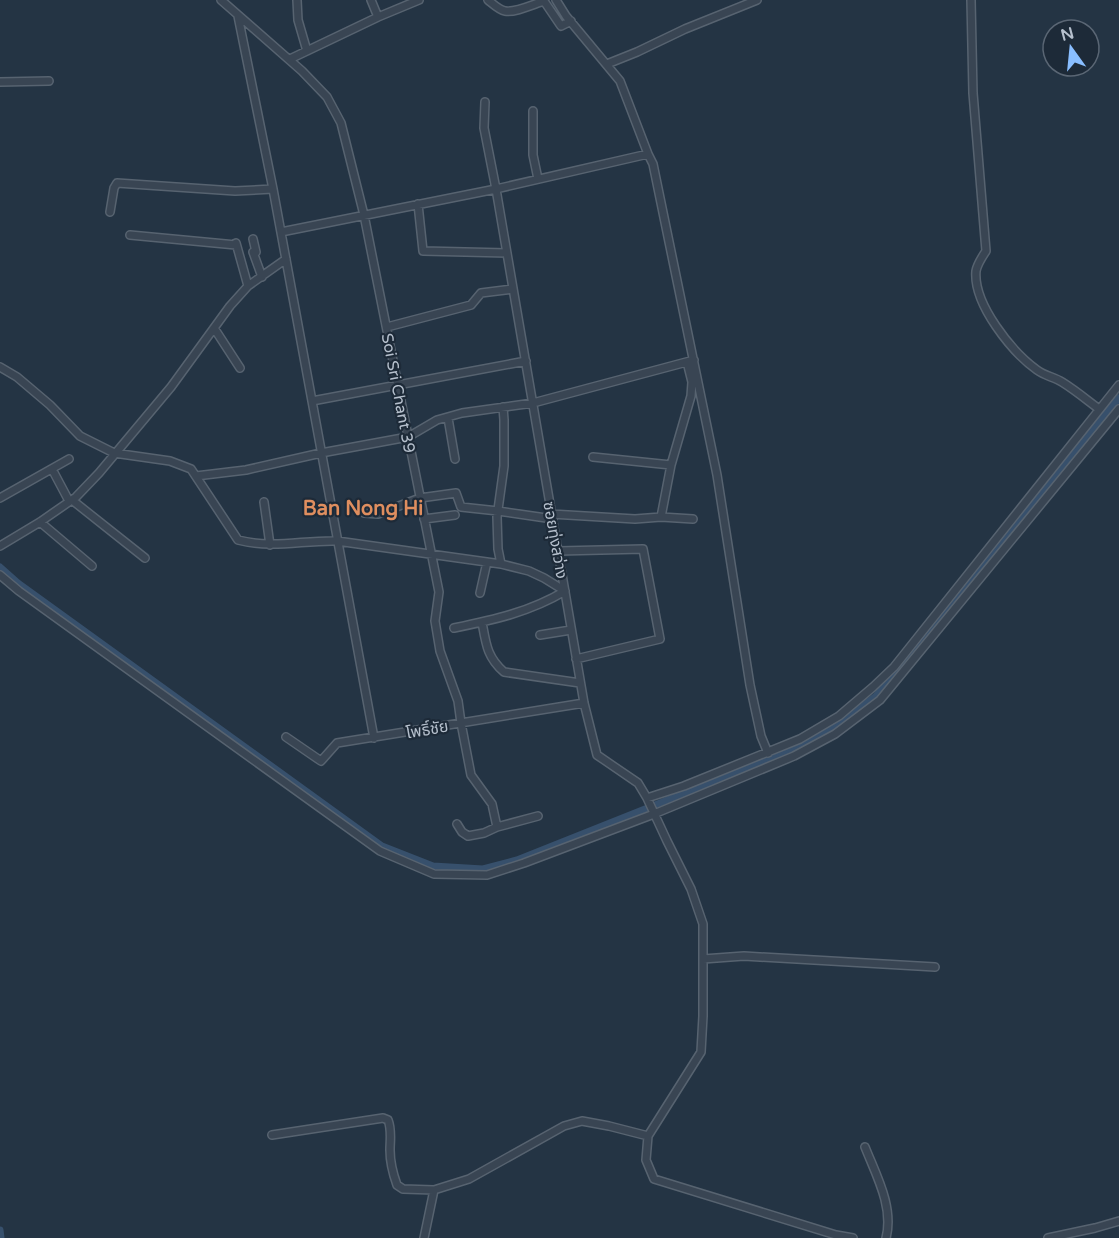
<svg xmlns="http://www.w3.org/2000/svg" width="1119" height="1238" font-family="'Varela Round','Noto Sans Thai',sans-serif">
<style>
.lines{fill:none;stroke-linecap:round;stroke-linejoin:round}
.canal{stroke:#37506c;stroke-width:7}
.minor-casing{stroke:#576370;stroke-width:10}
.minor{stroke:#394553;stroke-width:7}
.labels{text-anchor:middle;stroke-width:4.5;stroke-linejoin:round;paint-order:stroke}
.street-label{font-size:16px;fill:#b6c0cd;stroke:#1d2a38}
.quarter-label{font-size:20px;font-weight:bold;fill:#df8e5f;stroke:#1d2a38}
</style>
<rect width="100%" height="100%" fill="#243444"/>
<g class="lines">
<path class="canal" d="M 0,567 L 18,583 L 382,846 L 433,866 L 483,869 L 517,860 L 788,752 L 831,729 L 876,696 L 1119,398
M 0,1230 L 1,1238"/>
<g class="minor-casing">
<path id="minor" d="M 221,0 L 302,71 L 327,97 L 341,123 L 364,215 L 439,592 L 435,621 L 440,651 L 458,701 L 461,723 L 471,775 L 492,804 L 497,827
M 297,0 L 298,20 L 307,51
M 371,0 L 378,17
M 488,0 C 493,4 499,10 505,11 C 515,13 534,4 544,1 L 561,26 L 571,21
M 556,0 L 566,16 L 620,81 L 648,154
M 971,0 L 973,93 L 986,251 C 982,257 977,265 976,271 C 973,304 1012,352 1037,370 C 1045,376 1054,377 1062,382 C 1075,390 1087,400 1099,409
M 238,16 L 273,189 L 374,738
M 290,59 L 378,17 L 419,0
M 607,64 L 637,52 L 685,29 L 757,0
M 0,82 L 49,81
M 485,102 L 484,128 L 496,189 L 584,703 L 597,755 L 638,783 L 647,798 L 667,841 L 691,889 L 703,924 L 703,1016 L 701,1052 L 648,1136 L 646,1160 L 654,1179 L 836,1235 L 837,1238
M 533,111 L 533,155 L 538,179
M 418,204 L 423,251 L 507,253
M 110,212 L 114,188 L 117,183 L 235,191 L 273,189
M 281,232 L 496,189 L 648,154 L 653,164 L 717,475 L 750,685 L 761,736 L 768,753
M 130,235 L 236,245
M 253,239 L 256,252 L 253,252 L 262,277
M 236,243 L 248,286
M 387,327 L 471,305 L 481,293 L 513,289
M 214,328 L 240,368
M 0,367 L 17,377 L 50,405 L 80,436 L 114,453 L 170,461 L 191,469 L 238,540 C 274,549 302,540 337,541 L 501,564 L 529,571 L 544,578 L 565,591 C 530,612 493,620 454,628
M 312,401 L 526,361
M 448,418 L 455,459
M 593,457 L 671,465
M 52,469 L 69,501
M 196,476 L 246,470 L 321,453 L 408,437 L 437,420 L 462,413 L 533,403 L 694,360
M 0,498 L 69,459
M 72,500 L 145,558
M 264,502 L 270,545
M 364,513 L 378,514 L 420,498 L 456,493 L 461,507 L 498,511 L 553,519
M 551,514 L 635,519 L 661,517 L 693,519
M 661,517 L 671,465 L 691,396 L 692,382 L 687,362
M 424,519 L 455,515
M 40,522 L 92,566
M 0,546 L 40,522 L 76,497 L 99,473 L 171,387 L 230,306 L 248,286 L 286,259
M 559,551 L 643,549 L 660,639 L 576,659
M 501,564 L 498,549 L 497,517 L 504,466 L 504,420 L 503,407
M 0,575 L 19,591 L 380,851 L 434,874 L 487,875 L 524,863 L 654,814 L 794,756 L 835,734 L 880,700 L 1119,409
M 480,593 L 487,562
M 482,622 C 486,644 487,657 504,672 L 580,683
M 540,635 L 571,630
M 286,737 L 321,761 L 337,743 L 584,703
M 647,798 L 684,786 L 800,739 L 839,716 L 873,687 L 894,667 L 1119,385
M 457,824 L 462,832 L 468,836 L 484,833 L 497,827 L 538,816
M 703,959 L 744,956 L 935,967
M 272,1135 L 383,1118 L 388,1120 C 392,1130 390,1140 390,1150 C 390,1163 393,1174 397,1185 L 403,1189 L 434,1190
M 865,1147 C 876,1175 894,1207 886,1238
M 836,1235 L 853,1238
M 424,1238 L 434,1190 L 469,1179 L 564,1126 L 582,1121 L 609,1126 L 648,1136
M 1048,1238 L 1095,1228 L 1119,1221"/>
</g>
<use href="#minor" class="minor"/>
</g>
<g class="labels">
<g class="street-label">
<text transform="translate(399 393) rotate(79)" y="6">Soi Sri Chant 39</text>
<text transform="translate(556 540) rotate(80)" y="6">ซอยทุ่งสว่าง</text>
<text transform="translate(427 729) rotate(-10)" y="6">โพธิ์ชัย</text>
</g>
<g class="quarter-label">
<text x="363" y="515">Ban Nong Hi</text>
</g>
</g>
<g transform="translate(1071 48) rotate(345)"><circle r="28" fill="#1d2a38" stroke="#5a6674" stroke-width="1.5"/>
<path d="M0-4.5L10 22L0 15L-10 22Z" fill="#89beff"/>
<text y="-9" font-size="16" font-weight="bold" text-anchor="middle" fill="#b6c0cd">N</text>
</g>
</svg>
